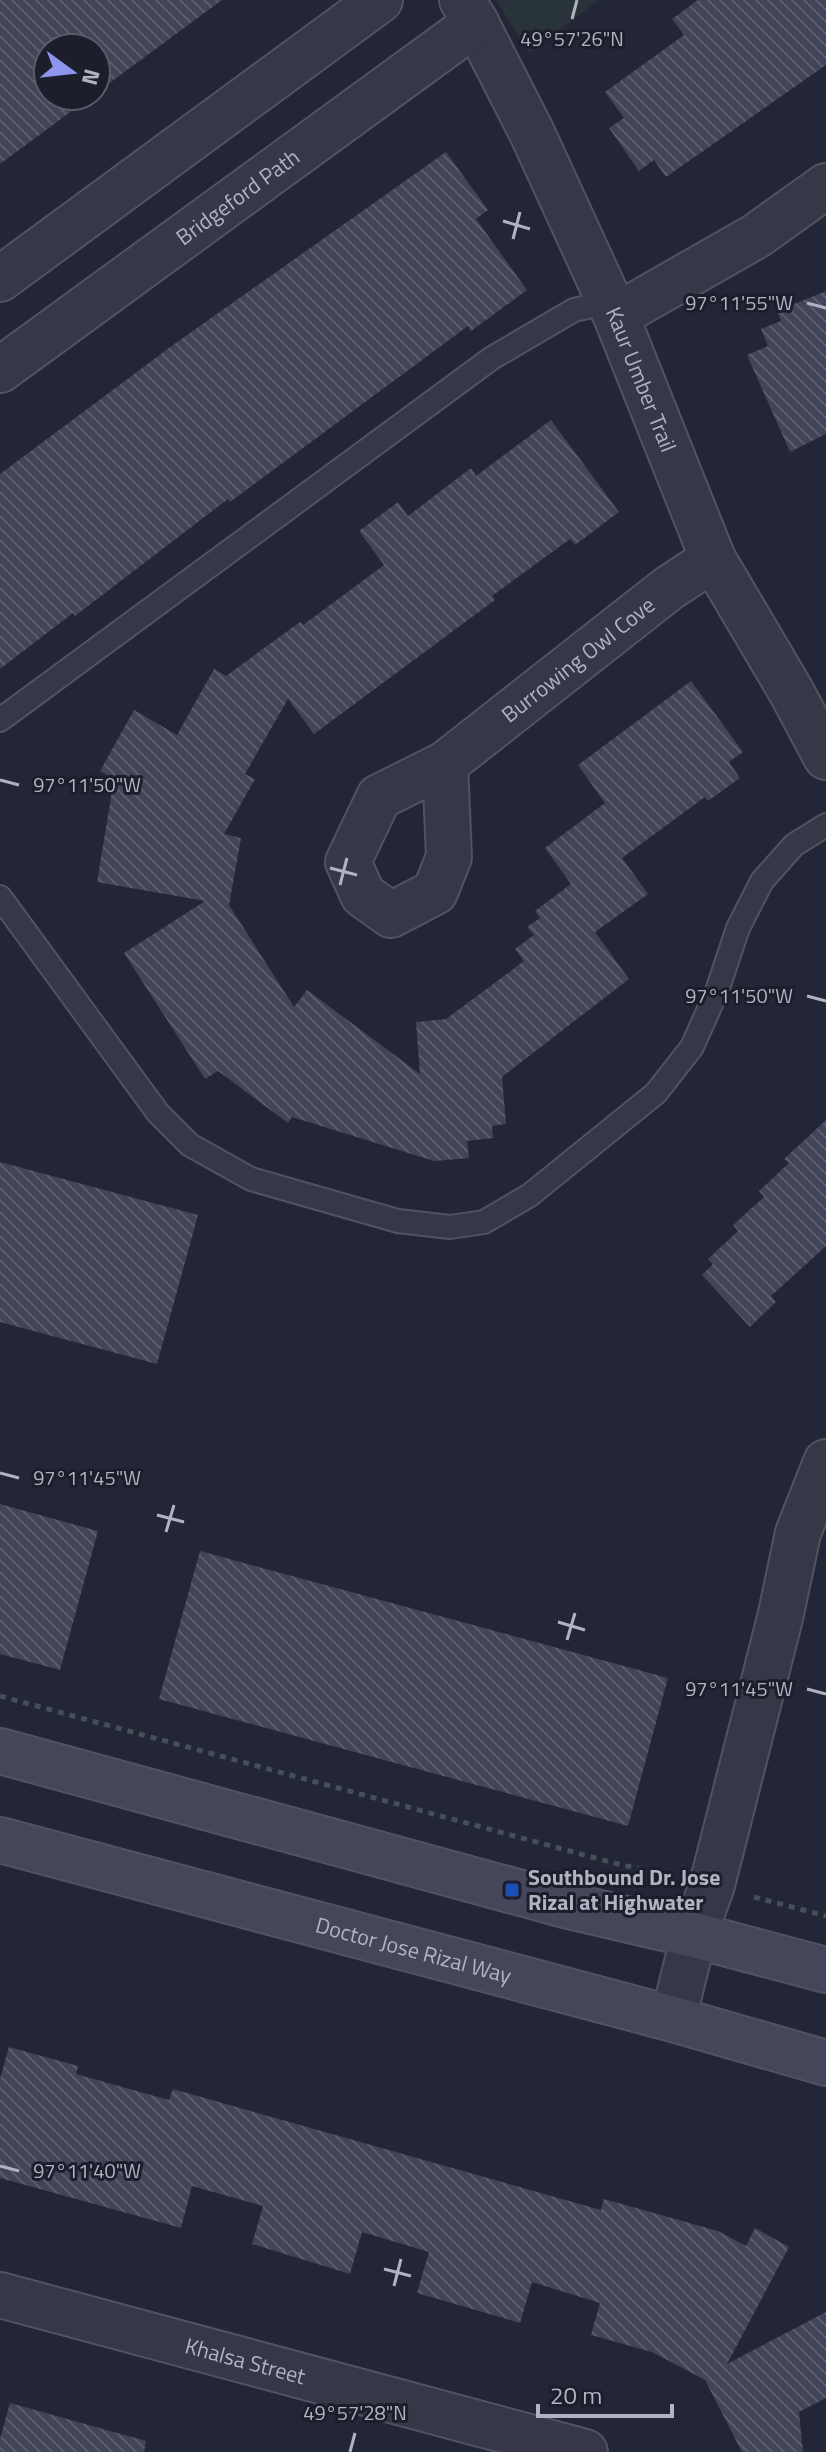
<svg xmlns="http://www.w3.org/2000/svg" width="826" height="2452" font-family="'Titillium Web',sans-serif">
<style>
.green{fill:#28343a}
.building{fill:url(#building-back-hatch)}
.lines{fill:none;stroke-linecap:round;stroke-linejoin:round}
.lane-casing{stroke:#515362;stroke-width:26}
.street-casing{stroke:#515362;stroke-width:48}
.secondary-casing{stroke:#515362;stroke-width:48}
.path{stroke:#444f57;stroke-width:5;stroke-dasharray:6 6;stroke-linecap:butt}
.lane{stroke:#363847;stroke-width:22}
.street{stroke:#363847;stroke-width:44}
.secondary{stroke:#454659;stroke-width:44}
.ticks{fill:none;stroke:#b1b3c3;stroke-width:3}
.transit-dot{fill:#1a4fb4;stroke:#1c1e2c;stroke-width:3}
.labels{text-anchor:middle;stroke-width:6;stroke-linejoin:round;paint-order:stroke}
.street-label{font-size:22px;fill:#b1b3c3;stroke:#1c1e2c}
.poi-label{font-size:22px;font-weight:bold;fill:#b1b3c3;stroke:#1c1e2c;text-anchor:start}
.ticks-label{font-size:20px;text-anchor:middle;fill:#b1b3c3;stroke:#1c1e2c;stroke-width:6;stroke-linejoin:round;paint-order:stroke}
</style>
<defs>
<pattern id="building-back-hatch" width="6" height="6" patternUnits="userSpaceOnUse" patternTransform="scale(2)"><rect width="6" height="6" fill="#424458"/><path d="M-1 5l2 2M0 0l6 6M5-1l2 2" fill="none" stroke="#5b5d6e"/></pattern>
</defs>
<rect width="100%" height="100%" fill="#232636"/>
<path class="green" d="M 496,0 L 599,0 L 529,53 Z"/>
<path class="building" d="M 0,0 L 222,0 L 96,93 L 96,48 L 48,48 L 48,96 L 92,96 L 0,164 Z
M 698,0 L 826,0 L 826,65 L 666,177 L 654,160 L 639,171 L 609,128 L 624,118 L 605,92 L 684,35 L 672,19 Z
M 446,152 L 488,210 L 476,219 L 527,290 L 471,331 L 468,326 L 230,502 L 228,499 L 75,616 L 73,613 L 0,669 L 0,474 L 173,345 Z
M 826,291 L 826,434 L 790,452 L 747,355 L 768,346 L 761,329 L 781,321 L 777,311 Z
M 551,420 L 619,512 L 575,545 L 570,539 L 492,596 L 495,600 L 314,734 L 288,699 L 245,774 L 255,779 L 224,834 L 241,838 L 229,905 L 294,1007 L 307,990 L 420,1074 L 416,1022 L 446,1019 L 524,961 L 515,949 L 534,935 L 527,927 L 540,918 L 535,911 L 571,884 L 545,848 L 605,803 L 578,765 L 691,681 L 743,752 L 729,762 L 740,778 L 708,801 L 705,797 L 622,858 L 648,894 L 595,932 L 629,979 L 502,1077 L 506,1124 L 492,1126 L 493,1138 L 467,1141 L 469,1158 L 434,1161 L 292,1117 L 288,1123 L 218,1071 L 205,1079 L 124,953 L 205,901 L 97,882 L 114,779 L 100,771 L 134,710 L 177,735 L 214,669 L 226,676 L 300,622 L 303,625 L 384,565 L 359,531 L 398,502 L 408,516 L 471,468 L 476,476 Z
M 826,1120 L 826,1246 L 771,1296 L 776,1302 L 750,1327 L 702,1275 L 713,1264 L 708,1259 L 738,1231 L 733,1225 L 764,1197 L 759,1191 L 789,1163 L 784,1159 Z
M 0,1162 L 198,1215 L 157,1364 L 0,1322 Z
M 0,1504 L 98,1531 L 60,1670 L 0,1654 Z
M 200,1551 L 668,1678 L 628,1826 L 159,1699 Z
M 9,2047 L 78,2066 L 76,2074 L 169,2100 L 173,2089 L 601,2210 L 604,2199 L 718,2231 L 746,2246 L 755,2228 L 789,2247 L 727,2364 L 826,2312 L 826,2398 L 799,2412 L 803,2452 L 742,2452 L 705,2380 L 652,2352 L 591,2335 L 600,2303 L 532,2282 L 520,2323 L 417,2293 L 429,2252 L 362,2232 L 350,2274 L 252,2244 L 263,2206 L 192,2186 L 181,2228 L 0,2178 L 0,2079 Z
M 10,2403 L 146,2441 L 144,2452 L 0,2452 L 0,2439 Z"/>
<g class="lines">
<g class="lane-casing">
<path id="lane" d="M 0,720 L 492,358 L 574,310 L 610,302
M 0,897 L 158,1113 L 190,1145 L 251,1179 L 398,1221 L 450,1227 L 484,1222 L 530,1195 L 656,1093 L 692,1047 L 717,991 L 738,928 L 762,881 L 794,845 L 826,825"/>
</g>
<g class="street-casing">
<g id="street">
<path id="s1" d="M 462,0 L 476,23 L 532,133 L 616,316 L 713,559 L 792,693 L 826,757"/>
<path d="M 0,279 L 380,0"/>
<path d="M 616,316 L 756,236 L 826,186"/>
<path id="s2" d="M 0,370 L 476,23"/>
<path id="s3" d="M 445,764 L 449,857 L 435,892 L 391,915 L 363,895 L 348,862 L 379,797 L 445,764 L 669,588 L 713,559"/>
<path d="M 673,2019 L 694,1935 L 712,1885 L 780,1618 L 798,1533 L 826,1462"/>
<path id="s4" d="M 0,2295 L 585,2452"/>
</g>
</g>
<g class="secondary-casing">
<g id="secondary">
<path d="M 0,1751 L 565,1905 L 694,1935 L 826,1970"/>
<path id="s5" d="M 0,1840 L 673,2019 L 826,2063"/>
</g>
</g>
<path class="path" d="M 0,1696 L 610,1862 L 670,1876
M 754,1897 L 826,1916"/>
<use href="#lane" class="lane"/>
<use href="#street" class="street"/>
<use href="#secondary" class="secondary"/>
</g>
<path class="ticks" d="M 572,19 L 577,0M 503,221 L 530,229M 513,239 L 520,212M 807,303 L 826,308M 0,780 L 19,785M 330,868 L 357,875M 340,885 L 347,858M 807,996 L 826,1001M 0,1473 L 19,1478M 157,1515 L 184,1522M 166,1532 L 174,1505M 558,1622 L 585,1630M 567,1640 L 575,1613M 807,1689 L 826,1694M 0,2166 L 19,2171M 384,2269 L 411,2276M 394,2286 L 401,2259M 350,2452 L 355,2433"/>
<rect class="transit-dot" x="504" y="1882" width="16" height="16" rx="4"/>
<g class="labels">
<g class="street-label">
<text dy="8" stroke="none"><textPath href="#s2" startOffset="294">Bridgeford Path</textPath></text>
<text dy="8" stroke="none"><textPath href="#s1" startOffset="420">Kaur Umber Trail</textPath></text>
<text dy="8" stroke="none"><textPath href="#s3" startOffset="566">Burrowing Owl Cove</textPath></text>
<text dy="8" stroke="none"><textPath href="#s5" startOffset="428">Doctor Jose Rizal Way</textPath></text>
<text dy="8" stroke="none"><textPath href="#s4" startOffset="254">Khalsa Street</textPath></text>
</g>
<g class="poi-label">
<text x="528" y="1885">Southbound Dr. Jose<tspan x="528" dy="25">Rizal at Highwater</tspan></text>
</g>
</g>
<g class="ticks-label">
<text x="572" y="46">49°57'26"N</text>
<text x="739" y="310">97°11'55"W</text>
<text x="87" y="792">97°11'50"W</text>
<text x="739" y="1003">97°11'50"W</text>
<text x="87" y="1485">97°11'45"W</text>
<text x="739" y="1696">97°11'45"W</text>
<text x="87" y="2178">97°11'40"W</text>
<text x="355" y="2420">49°57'28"N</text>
</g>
<g transform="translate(72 72) rotate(105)"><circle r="38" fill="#1c1e2c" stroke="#585a68" stroke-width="2"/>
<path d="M0-6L14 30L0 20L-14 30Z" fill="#8d95ec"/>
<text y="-12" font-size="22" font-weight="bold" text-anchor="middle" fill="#b1b3c3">N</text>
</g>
<path d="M538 2404v12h134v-12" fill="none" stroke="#b1b3c3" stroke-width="4"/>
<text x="550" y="2404" font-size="24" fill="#b1b3c3" stroke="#1c1e2c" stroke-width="6" paint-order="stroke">20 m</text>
</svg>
